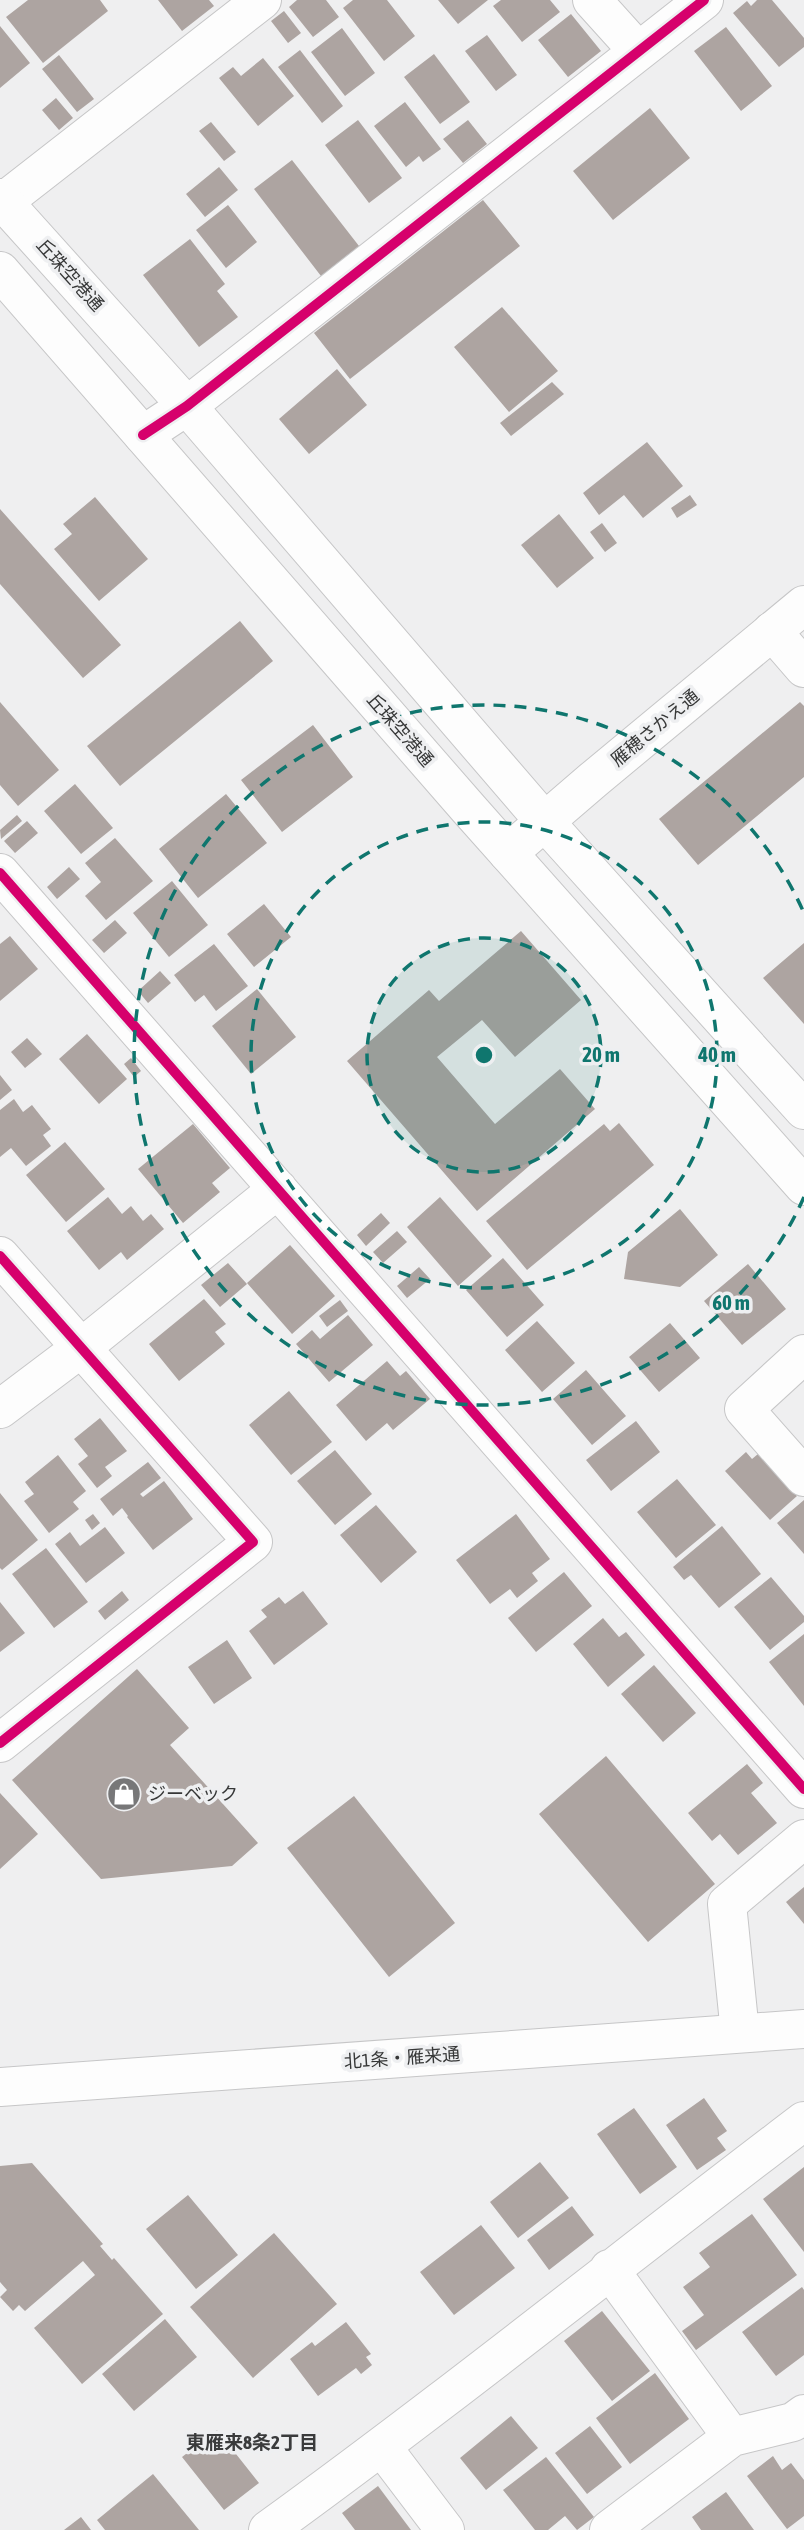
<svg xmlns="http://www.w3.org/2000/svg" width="804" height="2530" font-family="'Asap Condensed','Noto Sans JP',sans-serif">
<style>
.building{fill:#ada4a1}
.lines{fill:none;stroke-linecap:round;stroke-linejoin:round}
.minor-casing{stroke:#c6c6c7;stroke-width:40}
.tertiary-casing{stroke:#c6c6c7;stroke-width:40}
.secondary-casing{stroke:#c6c6c7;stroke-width:40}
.trunk-casing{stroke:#c6c6c7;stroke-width:40}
.minor{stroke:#fdfdfd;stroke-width:38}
.tertiary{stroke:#fdfdfd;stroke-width:38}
.secondary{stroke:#fdfdfd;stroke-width:38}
.trunk{stroke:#fdfdfd;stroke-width:38}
.cycleway-casing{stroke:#eeeff1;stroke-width:15}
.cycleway{stroke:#d6006c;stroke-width:10}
.ring{fill:none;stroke:#0f766e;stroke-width:3.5;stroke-dasharray:12 9}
.labels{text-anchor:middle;stroke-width:7;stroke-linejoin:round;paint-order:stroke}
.street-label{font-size:18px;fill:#363737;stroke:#eeeff1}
.poi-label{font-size:18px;fill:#363737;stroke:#eeeff1;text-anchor:start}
.neighbourhood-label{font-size:19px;font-weight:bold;fill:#3a3b3c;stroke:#eeeff1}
.centre{fill:#0f766e;stroke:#eeeff1;stroke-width:3.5}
.ring-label{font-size:21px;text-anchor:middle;font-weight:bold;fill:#0f766e;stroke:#eeeff1;stroke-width:7;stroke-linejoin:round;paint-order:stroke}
</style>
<rect width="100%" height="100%" fill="#efeff0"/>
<path class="building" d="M 28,0 L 100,0 L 108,11 L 43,63 L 6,17 Z
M 158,0 L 209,0 L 214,6 L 182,31 Z
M 297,0 L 326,0 L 339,17 L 313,37 L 289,7 Z
M 353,0 L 387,0 L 415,36 L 384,61 L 343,8 Z
M 438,0 L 488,0 L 458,24 Z
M 501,0 L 550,0 L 560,12 L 522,42 L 493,6 Z
M 757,0 L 772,0 L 804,38 L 804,47 L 779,67 L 733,13 L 747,1 L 751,6 Z
M 284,11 L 301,33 L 288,43 L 271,21 Z
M 571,14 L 601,51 L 568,77 L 538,40 Z
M 0,26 L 30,63 L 0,88 Z
M 726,27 L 772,86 L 741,111 L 694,51 Z
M 342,28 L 375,73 L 345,96 L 311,52 Z
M 487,35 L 517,75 L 496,91 L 465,51 Z
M 300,50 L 343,106 L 322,123 L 278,67 Z
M 434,54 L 470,102 L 440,124 L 404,77 Z
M 59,55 L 94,99 L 77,112 L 42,69 Z
M 263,58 L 294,96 L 258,126 L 219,78 L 233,67 L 241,76 Z
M 56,98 L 73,118 L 59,130 L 42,110 Z
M 405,102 L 441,149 L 423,162 L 419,156 L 406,167 L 374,126 Z
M 650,108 L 690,158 L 613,220 L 573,171 Z
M 358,120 L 402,178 L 369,203 L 325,145 Z
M 468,120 L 487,144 L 463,163 L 443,139 Z
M 211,122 L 236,152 L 224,161 L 199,131 Z
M 292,160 L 359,246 L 321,276 L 254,189 Z
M 219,167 L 238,190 L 205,217 L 186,194 Z
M 483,200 L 520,246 L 350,379 L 314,333 Z
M 228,205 L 257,242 L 226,268 L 196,230 Z
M 190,239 L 225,284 L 217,291 L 238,317 L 199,347 L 143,275 Z
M 502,307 L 558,371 L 509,412 L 454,347 Z
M 337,369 L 367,405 L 309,454 L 279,419 Z
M 552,382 L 564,394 L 511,436 L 500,423 Z
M 647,442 L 683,486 L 643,518 L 624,495 L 599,515 L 583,493 Z
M 690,495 L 697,505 L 677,518 L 671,508 Z
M 95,497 L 148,559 L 99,601 L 54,549 L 72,534 L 63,524 Z
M 0,509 L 121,645 L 83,678 L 0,584 Z
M 559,514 L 594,558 L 557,588 L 521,545 Z
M 602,523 L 617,543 L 605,552 L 590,532 Z
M 240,621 L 273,661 L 120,786 L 87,746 Z
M 0,702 L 59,770 L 18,806 L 0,785 Z
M 800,702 L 804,706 L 804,777 L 698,865 L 659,819 Z
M 313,725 L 353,777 L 282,832 L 241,780 Z
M 75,784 L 113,828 L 81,854 L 44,811 Z
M 226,794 L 267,843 L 198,898 L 159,849 Z
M 17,815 L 22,821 L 1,839 L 0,830 Z
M 27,821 L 38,833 L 15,853 L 4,841 Z
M 115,838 L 153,881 L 106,920 L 85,896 L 101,882 L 85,863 Z
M 69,867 L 80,879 L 57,899 L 47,887 Z
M 172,881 L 208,925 L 169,957 L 133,913 Z
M 264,904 L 291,937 L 254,967 L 227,934 Z
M 115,920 L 127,933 L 104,953 L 92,940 Z
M 521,931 L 581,1000 L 515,1057 L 482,1020 L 437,1057 L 495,1124 L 560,1069 L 595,1109 L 477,1211 L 347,1061 L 429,990 L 439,1001 Z
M 10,936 L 38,969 L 0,1001 L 0,944 Z
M 804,943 L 804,1024 L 763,978 Z
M 214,944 L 248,986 L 216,1011 L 204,995 L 195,1002 L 174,975 Z
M 160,971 L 171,983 L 148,1003 L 138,991 Z
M 257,989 L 296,1037 L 251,1074 L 212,1026 Z
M 87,1034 L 127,1079 L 99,1104 L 59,1059 Z
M 27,1038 L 42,1054 L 25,1068 L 11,1052 Z
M 131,1058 L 141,1071 L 134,1077 L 124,1064 Z
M 0,1075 L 12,1090 L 0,1100 Z
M 14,1099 L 23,1112 L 32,1105 L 51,1129 L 43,1135 L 51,1146 L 26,1166 L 11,1148 L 0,1157 L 0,1110 Z
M 619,1123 L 654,1165 L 527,1270 L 486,1221 L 604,1124 L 610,1131 Z
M 193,1124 L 230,1168 L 212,1183 L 220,1192 L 183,1223 L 138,1169 Z
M 65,1142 L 105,1189 L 66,1222 L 26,1175 Z
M 108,1197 L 122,1214 L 131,1206 L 143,1221 L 151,1214 L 164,1229 L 127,1260 L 121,1252 L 99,1270 L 67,1231 Z
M 440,1197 L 492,1256 L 458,1286 L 407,1227 Z
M 680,1209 L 718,1255 L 680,1287 L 624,1279 L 628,1252 Z
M 381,1213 L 390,1223 L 366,1246 L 357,1235 Z
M 397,1231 L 407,1242 L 383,1263 L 373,1252 Z
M 290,1245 L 335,1296 L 292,1334 L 247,1283 Z
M 503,1258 L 544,1305 L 507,1337 L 466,1290 Z
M 228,1263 L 247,1284 L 220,1307 L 201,1285 Z
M 748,1264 L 786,1309 L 742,1345 L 704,1301 Z
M 419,1267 L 430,1279 L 407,1298 L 397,1286 Z
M 204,1299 L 226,1324 L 215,1332 L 225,1344 L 179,1381 L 149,1344 Z
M 340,1300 L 348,1311 L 327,1327 L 319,1316 Z
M 348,1315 L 373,1345 L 329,1382 L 296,1344 L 312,1330 L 320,1339 Z
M 537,1321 L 575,1363 L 542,1392 L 505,1350 Z
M 670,1323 L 700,1358 L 659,1392 L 629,1357 Z
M 387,1361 L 400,1376 L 406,1371 L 430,1399 L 393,1430 L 387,1423 L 366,1441 L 336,1405 Z
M 586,1370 L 626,1416 L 592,1445 L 553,1399 Z
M 289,1391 L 332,1442 L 291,1475 L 249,1425 Z
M 100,1418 L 127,1451 L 105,1467 L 112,1476 L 97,1488 L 78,1464 L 88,1456 L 74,1439 Z
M 636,1421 L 660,1452 L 611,1491 L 586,1460 Z
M 335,1450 L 372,1494 L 335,1525 L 297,1481 Z
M 746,1452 L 752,1459 L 758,1454 L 797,1496 L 770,1520 L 725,1471 Z
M 58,1455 L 86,1491 L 73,1502 L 79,1509 L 49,1533 L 24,1501 L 34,1494 L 25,1482 Z
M 148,1462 L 161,1478 L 140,1494 L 143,1497 L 164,1481 L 193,1519 L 153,1550 L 127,1517 L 128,1516 L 122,1508 L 113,1516 L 100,1499 Z
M 677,1479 L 716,1525 L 676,1558 L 637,1512 Z
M 0,1493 L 38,1540 L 2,1570 L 0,1568 Z
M 804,1500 L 804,1554 L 777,1523 Z
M 376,1505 L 417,1552 L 381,1583 L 340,1535 Z
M 93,1514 L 100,1523 L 92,1530 L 85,1520 Z
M 516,1514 L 550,1559 L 532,1573 L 538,1581 L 517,1598 L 510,1589 L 490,1604 L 456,1560 Z
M 722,1526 L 761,1574 L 719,1608 L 691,1575 L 684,1580 L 673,1567 Z
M 105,1527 L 125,1553 L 86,1583 L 55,1544 L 70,1532 L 80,1546 Z
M 46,1548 L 88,1602 L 54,1628 L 12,1574 Z
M 564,1572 L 592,1606 L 536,1652 L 508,1618 Z
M 771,1577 L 804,1616 L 804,1622 L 770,1650 L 734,1607 Z
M 122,1591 L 129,1600 L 105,1620 L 98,1611 Z
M 303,1591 L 328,1624 L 274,1665 L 249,1631 L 267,1617 L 261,1610 L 279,1597 L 285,1604 Z
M 0,1602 L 25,1633 L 0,1652 Z
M 603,1618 L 619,1637 L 626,1632 L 645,1655 L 608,1687 L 573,1644 Z
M 804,1634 L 804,1706 L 769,1662 Z
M 227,1640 L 252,1678 L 214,1704 L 188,1667 Z
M 654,1665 L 696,1713 L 663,1742 L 621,1694 Z
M 137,1669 L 189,1728 L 170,1745 L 258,1843 L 232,1866 L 101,1879 L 12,1780 Z
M 606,1756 L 715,1884 L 648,1942 L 539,1814 Z
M 747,1764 L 763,1783 L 751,1793 L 777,1823 L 738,1855 L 720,1834 L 712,1841 L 688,1813 Z
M 0,1793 L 38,1834 L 0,1869 Z
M 354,1796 L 455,1923 L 389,1977 L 287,1848 Z
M 804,1887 L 804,1924 L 786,1902 Z
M 704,2098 L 727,2131 L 717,2138 L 726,2150 L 697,2170 L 666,2125 Z
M 634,2108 L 677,2167 L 640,2194 L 597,2134 Z
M 540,2162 L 569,2198 L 518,2238 L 490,2202 Z
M 32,2163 L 103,2244 L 100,2246 L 112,2260 L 114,2258 L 163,2314 L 82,2384 L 34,2328 L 95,2275 L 83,2261 L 25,2311 L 19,2305 L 13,2311 L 0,2297 L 7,2290 L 0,2282 L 0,2166 Z
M 804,2167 L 804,2252 L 763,2199 Z
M 188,2195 L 238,2255 L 196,2289 L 146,2229 Z
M 572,2206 L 594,2235 L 549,2270 L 527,2240 Z
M 752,2214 L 797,2275 L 696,2350 L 682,2331 L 704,2315 L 683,2287 L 710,2267 L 699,2253 Z
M 481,2225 L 515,2268 L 454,2315 L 420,2272 Z
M 274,2233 L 337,2304 L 253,2378 L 190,2307 Z
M 802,2287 L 804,2290 L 804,2355 L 776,2376 L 742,2332 Z
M 602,2311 L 650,2371 L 612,2401 L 564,2341 Z
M 165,2319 L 197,2357 L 134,2411 L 102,2374 Z
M 346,2322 L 371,2354 L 366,2357 L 372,2365 L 361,2374 L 356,2368 L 318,2396 L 290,2359 L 312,2342 L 315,2346 Z
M 655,2373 L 689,2419 L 630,2464 L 596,2418 Z
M 511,2416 L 538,2448 L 486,2490 L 460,2458 Z
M 590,2426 L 622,2467 L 587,2494 L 555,2453 Z
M 217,2430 L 259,2483 L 224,2510 L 182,2457 Z
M 773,2456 L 782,2470 L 791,2463 L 804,2480 L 804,2516 L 787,2529 L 747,2476 Z
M 546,2457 L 594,2517 L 577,2530 L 565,2516 L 548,2530 L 535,2530 L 503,2490 Z
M 153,2474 L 199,2530 L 105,2530 L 97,2520 Z
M 378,2486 L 411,2530 L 355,2530 L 342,2513 Z
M 726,2492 L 754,2530 L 701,2530 L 692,2517 Z
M 81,2517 L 91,2530 L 64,2530 Z"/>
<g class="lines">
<g class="minor-casing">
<path id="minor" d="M 592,0 L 638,51
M 3,202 L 262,0
M 143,435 L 187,406 L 704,0
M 772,631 L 804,668
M 0,873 L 804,1789
M 0,1256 L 253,1542 L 0,1743
M 804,1354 L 744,1409 L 804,1477
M 0,1409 L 81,1348 L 278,1189
M 740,2033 L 727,1904 L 804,1839
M 609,2269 L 732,2437
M 382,2447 L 445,2530
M 268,2530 C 450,2398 625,2257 804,2121
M 609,2530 L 732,2437 L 793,2422 L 804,2414"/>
</g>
<g class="tertiary-casing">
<path id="tertiary" d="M 508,853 L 593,780 L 804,605"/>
</g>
<g class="secondary-casing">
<path id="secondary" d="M 0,198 L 187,406 L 545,822 L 804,1110
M 0,271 L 468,808 L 804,1186"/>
</g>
<g class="trunk-casing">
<path id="trunk" d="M 0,2087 L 804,2029"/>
</g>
<use href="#minor" class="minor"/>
<use href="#tertiary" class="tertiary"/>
<use href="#secondary" class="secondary"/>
<use href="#trunk" class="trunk"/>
<g class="cycleway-casing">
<path id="cycleway" d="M 143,435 L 187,406 L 704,0
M 0,873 L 804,1789
M 0,1256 L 253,1542 L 0,1743"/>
</g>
<use href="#cycleway" class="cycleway"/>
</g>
<circle cx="484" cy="1055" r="117" fill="#0f766e" fill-opacity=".12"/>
<g class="ring">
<circle cx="484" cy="1055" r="117"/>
<circle cx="484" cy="1055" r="233"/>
<path d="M804 1197A350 350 0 1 1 804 913"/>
</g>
<defs>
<g id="shop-disc" transform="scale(1.75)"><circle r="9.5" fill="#777778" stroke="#eeeff1"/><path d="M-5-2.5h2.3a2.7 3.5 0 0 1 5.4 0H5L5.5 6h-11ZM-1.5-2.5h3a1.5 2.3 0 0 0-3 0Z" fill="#fff"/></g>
</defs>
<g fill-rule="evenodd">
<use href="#shop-disc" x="124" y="1794"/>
</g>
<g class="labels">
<g class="street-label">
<text transform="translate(70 275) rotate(48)" y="6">丘珠空港通</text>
<text transform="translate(655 728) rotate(-40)" y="6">雁穂さかえ通</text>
<text transform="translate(400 730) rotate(49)" y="6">丘珠空港通</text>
<text transform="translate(402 2058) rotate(-4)" y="6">北1条・雁来通</text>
</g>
<g class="poi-label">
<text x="148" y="1800">ジーベック</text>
</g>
<g class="neighbourhood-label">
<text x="252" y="2449">東雁来8条2丁目</text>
</g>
</g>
<circle cx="484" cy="1055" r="10" class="centre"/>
<g class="ring-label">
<text x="601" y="1062">20 m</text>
<text x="717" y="1062">40 m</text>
<text x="731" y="1310">60 m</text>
</g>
</svg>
